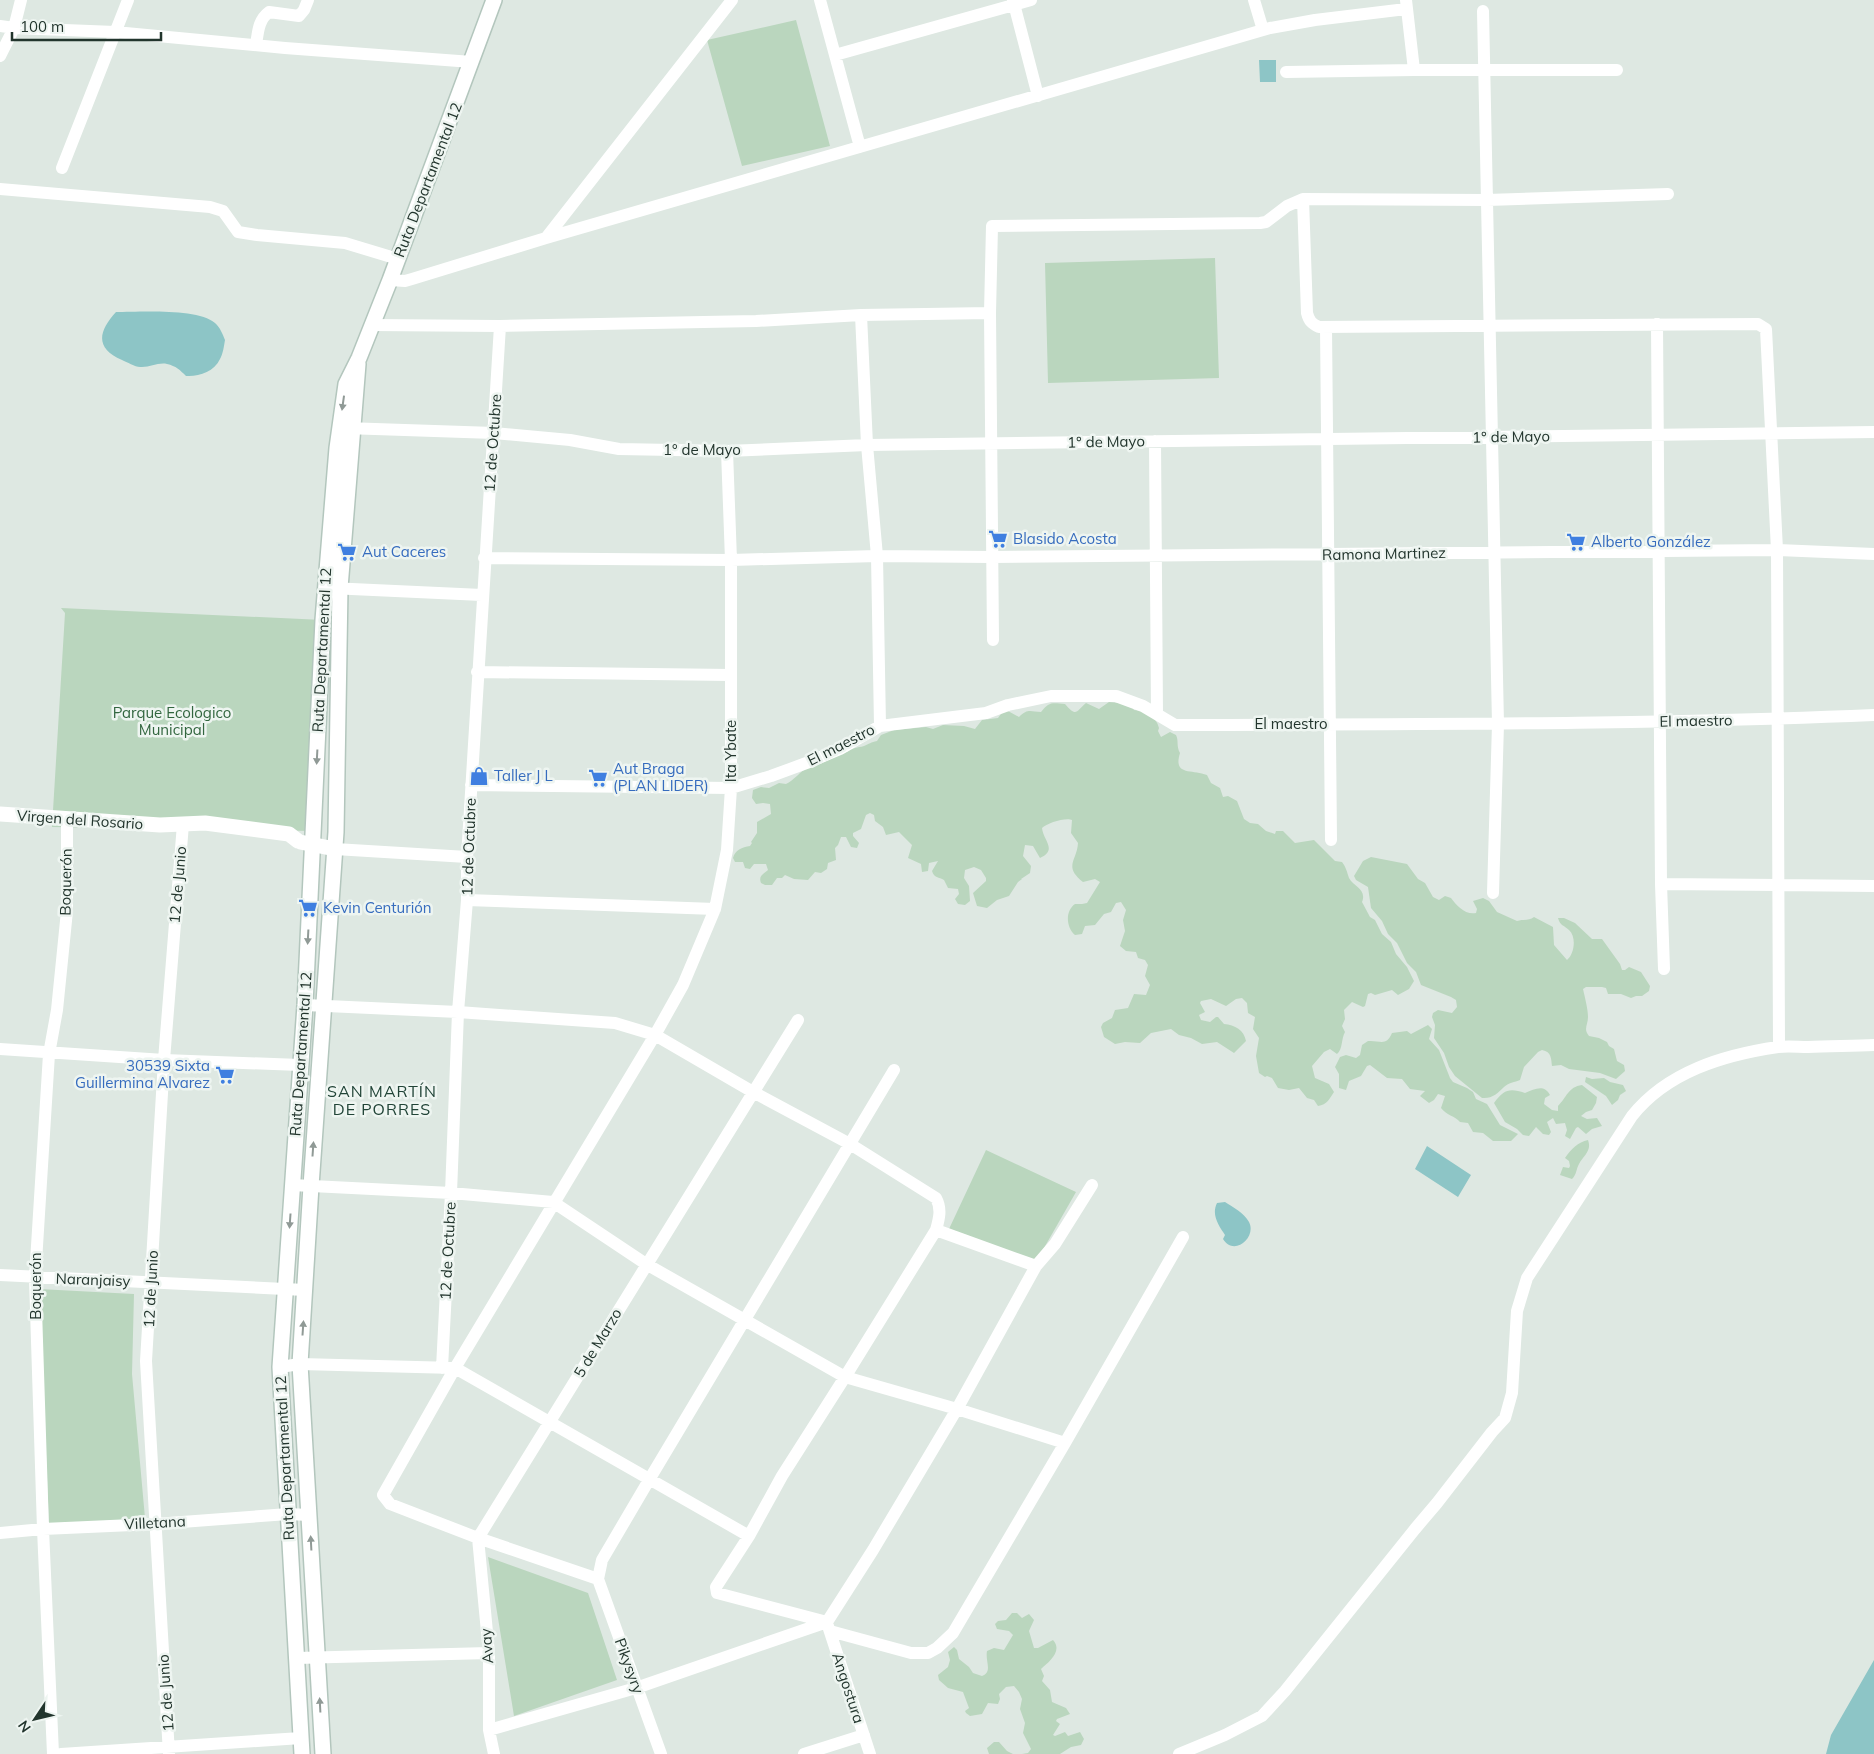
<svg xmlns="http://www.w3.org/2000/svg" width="1874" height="1754" font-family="Mulish,sans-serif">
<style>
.green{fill:#bad6be}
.water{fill:#8dc5c6}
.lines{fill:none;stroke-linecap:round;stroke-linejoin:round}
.secondary-casing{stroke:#b3c6bd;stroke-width:18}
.minor{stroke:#fff;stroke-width:12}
.tertiary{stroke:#fff;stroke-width:15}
.secondary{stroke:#fff;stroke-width:15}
.oneway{fill:#909a96}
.labels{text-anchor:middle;stroke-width:5;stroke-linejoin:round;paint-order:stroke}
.street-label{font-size:15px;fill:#22352d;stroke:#eef5f1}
.shop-label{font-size:15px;fill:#366cbe;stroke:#eef5f1;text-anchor:start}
.park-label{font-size:15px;fill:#32663f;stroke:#eef5f1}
.neighbourhood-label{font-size:16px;letter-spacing:1px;fill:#214437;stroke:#eef5f1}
</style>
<rect width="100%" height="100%" fill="#dee8e2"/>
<path class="green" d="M 796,20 L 830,146 L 742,166 L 707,40 Z
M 1215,258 L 1219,378 L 1048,383 L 1045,263 Z
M 61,608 L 323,620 L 313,831 L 52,827 L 65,613 Z
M 1109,702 L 1130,704 L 1134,710 C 1145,711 1156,716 1159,728 L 1158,731 L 1161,737 L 1170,732 L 1176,735 C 1179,741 1176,746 1180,753 C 1173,776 1191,769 1207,775 L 1211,783 L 1220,788 L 1223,797 L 1228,796 L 1237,801 L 1244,819 L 1250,823 L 1258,824 L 1266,831 L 1275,834 L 1276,831 L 1283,831 L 1295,843 L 1314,840 L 1335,861 L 1342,862 C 1346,867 1347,872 1349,878 C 1354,887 1367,889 1362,902 L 1370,917 L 1375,920 L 1382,934 L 1391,942 L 1396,954 L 1407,967 L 1414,981 L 1409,989 L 1398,995 L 1392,990 L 1375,995 L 1371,993 L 1368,994 L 1365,1006 L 1363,1007 L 1352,1002 L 1344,1010 L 1345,1019 L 1342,1026 L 1345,1032 C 1341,1039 1343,1049 1337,1054 L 1330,1049 L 1324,1052 L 1312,1066 L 1315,1078 L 1329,1084 L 1334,1092 C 1330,1098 1327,1105 1318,1106 L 1314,1100 L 1307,1098 L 1299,1088 L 1289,1090 L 1278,1088 L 1272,1078 L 1267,1076 L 1265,1077 L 1259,1073 L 1256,1056 L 1259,1038 L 1253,1029 L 1255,1017 L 1248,1013 L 1247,1003 L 1242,998 L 1236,999 L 1226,1006 L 1211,999 L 1201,1001 L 1200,1003 L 1205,1012 L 1199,1015 L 1201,1020 L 1210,1022 L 1216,1017 L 1218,1017 L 1224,1024 C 1235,1025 1244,1030 1246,1041 L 1234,1053 L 1217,1042 L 1202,1044 L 1191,1038 L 1179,1035 L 1171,1029 L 1151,1033 L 1140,1043 L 1125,1042 L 1115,1044 L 1104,1037 L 1101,1027 L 1103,1023 L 1112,1018 L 1115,1010 L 1128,1008 L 1134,994 L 1146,995 L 1150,985 L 1145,976 L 1148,965 L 1145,960 L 1138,958 L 1136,952 L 1126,951 L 1120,946 L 1125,931 L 1123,920 L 1126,910 L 1121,902 L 1116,903 L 1111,912 L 1104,914 L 1095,925 L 1085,926 L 1082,934 L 1075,935 C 1066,927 1065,911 1075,904 L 1082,904 L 1087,903 L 1100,882 L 1095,879 L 1083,882 C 1063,866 1077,861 1078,843 L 1071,833 L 1072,820 C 1066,817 1047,823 1042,828 C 1043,840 1058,850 1040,858 L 1033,846 L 1025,845 L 1023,856 L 1031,866 L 1030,873 L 1021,879 L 1022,879 L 1018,882 L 1009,896 L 997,900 L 987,908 L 977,906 L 973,893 L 986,881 L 986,878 L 981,870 L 974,867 L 965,870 L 964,878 L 969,886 L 970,901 L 965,905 L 958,904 L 955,899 L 959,894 L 958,889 L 948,888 L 944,880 C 939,877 934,878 932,871 L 938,861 L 929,863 L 928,871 L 922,872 L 921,864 L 908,858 L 912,845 L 899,832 L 886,835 L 883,827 L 875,821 L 874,815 L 870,813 L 866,815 L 861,829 L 853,833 L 853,836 L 859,843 L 857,848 L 851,847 L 846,837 L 841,837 L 838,845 L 835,848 L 836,860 L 828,863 L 827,869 L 821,873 L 815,872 L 808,880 L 794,879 L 785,875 L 782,878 L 777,878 L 772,885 L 765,885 L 761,883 C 758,875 764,874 768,870 L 766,864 L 754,864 L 750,869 L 745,868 L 743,862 L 735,862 L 733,858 C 735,850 742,847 750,846 L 752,843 L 751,842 L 757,833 L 757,822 L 771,814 L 770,804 L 763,803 L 756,804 L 752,798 L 753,790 L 761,787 L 769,788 L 779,783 L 786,784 C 794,780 798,774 804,770 C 809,766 816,765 822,763 C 832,760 836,752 847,752 C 853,747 857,748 864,746 C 869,744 871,742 877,741 L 881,735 L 894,730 L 926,727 L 933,729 L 943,725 L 964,726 L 975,729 L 982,720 L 998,718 L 1003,711 L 1008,711 L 1019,717 C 1028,708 1031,712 1041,712 C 1049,701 1053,703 1065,704 C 1077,718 1076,711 1086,703 L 1099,709 Z
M 1371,857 L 1407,864 L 1418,879 L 1425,883 L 1433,897 L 1439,900 L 1445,896 L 1451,898 C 1457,906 1465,915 1476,913 L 1477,909 L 1473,901 L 1483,898 L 1489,901 L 1497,912 L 1517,921 C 1523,919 1529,921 1534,917 L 1553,927 L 1554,945 L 1567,960 C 1574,955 1577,937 1569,930 C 1564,925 1560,926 1558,918 L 1564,918 L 1575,923 L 1592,939 L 1602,939 L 1620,964 L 1622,970 L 1625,970 L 1629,967 L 1641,972 L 1650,986 L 1649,991 L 1642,996 L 1636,996 L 1631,998 L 1621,994 L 1608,994 L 1606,988 L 1602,987 L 1586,987 L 1583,989 C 1585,998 1588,1009 1588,1017 C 1588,1025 1583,1029 1589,1036 L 1599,1038 L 1607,1042 L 1609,1046 L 1614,1049 L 1617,1061 L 1624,1065 L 1625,1071 L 1616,1079 L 1600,1073 L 1569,1069 L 1561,1065 L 1552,1066 C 1551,1059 1552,1052 1542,1050 L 1538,1052 L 1524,1067 L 1520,1080 C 1515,1082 1508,1083 1504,1087 C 1498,1093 1492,1099 1482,1098 L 1455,1076 L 1449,1067 L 1444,1053 L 1434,1038 L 1435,1025 L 1432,1017 L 1433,1013 L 1438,1010 L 1452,1013 L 1457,1007 L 1456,1000 L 1451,997 L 1421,985 L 1416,972 L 1407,963 L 1397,943 L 1388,934 L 1382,921 L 1371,908 L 1368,887 L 1356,880 L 1354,876 L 1363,861 Z
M 1428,1025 L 1432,1029 L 1429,1039 L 1439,1050 L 1450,1078 L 1453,1082 L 1467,1088 L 1473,1092 L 1476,1099 L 1487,1104 L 1500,1125 L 1518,1134 L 1511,1141 L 1493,1141 L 1483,1133 L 1473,1132 L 1468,1123 L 1460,1122 C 1455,1116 1446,1115 1441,1108 L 1445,1096 L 1438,1094 L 1434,1100 L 1429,1103 L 1420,1096 L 1425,1091 L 1410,1089 L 1402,1079 L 1387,1078 L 1370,1065 L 1367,1066 L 1361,1076 L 1349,1081 L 1346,1090 L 1339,1088 L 1339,1074 L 1335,1067 L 1340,1057 L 1346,1055 L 1356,1058 L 1360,1055 L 1362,1045 L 1368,1041 C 1380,1040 1386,1047 1392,1033 L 1407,1031 L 1411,1034 Z
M 1586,1077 L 1592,1079 L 1604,1078 L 1610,1082 L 1623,1085 L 1626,1091 L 1620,1095 L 1618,1100 L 1612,1105 L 1606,1096 L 1585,1082 Z
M 1582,1085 L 1597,1097 L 1596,1103 L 1592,1110 L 1586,1112 L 1581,1116 L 1587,1119 L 1597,1118 L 1602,1126 L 1592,1129 L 1586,1134 L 1578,1127 L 1576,1128 L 1570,1139 L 1565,1136 L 1567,1130 L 1565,1123 L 1556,1124 L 1553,1118 L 1547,1122 L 1551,1132 L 1549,1135 L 1543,1134 L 1536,1127 L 1529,1136 L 1523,1135 L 1517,1129 L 1505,1122 L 1494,1103 C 1504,1089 1510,1088 1525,1093 C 1535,1089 1544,1084 1550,1095 L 1545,1098 L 1544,1104 L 1552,1110 L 1558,1111 L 1558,1106 C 1567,1097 1568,1087 1582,1085 Z
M 1588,1140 C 1592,1151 1584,1155 1579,1164 C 1576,1169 1577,1174 1572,1179 L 1560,1175 L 1563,1167 L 1569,1168 L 1570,1166 L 1569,1161 L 1565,1158 C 1571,1149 1578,1142 1588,1140 Z
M 986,1150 L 1076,1192 L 1036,1262 L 949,1229 Z
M 39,1289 L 134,1294 L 132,1374 L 145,1518 L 49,1525 Z
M 488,1557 L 588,1593 L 617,1680 L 514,1716 Z
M 1012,1613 L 1017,1613 L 1022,1618 L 1029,1614 L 1034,1620 L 1029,1631 L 1034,1648 L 1038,1648 L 1053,1640 C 1063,1651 1049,1662 1041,1669 L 1044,1676 L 1042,1681 L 1050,1690 L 1052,1702 L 1066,1708 L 1070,1714 L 1057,1719 L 1056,1721 L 1060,1724 L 1053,1735 L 1055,1736 L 1065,1732 L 1068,1736 L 1080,1732 L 1084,1739 L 1081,1745 L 1071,1747 L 1060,1754 L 1022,1754 L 1028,1753 L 1031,1749 L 1023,1733 L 1025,1723 L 1020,1709 L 1022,1699 L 1019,1692 L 1014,1686 L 1006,1687 L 999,1694 L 1000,1699 L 998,1704 L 988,1703 L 982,1714 L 970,1716 L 966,1713 L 965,1711 L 969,1708 L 963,1692 L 948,1688 L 939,1680 L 938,1675 L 948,1667 L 950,1660 L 948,1652 L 954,1647 L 957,1650 L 959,1659 L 969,1667 L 973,1673 L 982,1676 C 993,1672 985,1661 987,1651 L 994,1648 L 1004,1650 L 1013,1635 L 1009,1631 L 997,1629 L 995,1624 L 998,1621 L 1006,1620 Z
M 994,1742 L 999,1742 L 1007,1751 L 1013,1754 L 989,1754 L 987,1748 Z"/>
<path class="water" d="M 1259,60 L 1276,60 L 1276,82 L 1260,82 Z
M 116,312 C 139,312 198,308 215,323 C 220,327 223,335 225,340 C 224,346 223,354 220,359 C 214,372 198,377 186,376 C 180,370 176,366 167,364 C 158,362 149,368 140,367 C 135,367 127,362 122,360 C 95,348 98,332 116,312 Z
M 1427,1146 L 1471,1175 L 1458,1197 L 1415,1169 Z
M 1225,1202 C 1233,1207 1244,1213 1249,1222 C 1257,1237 1234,1257 1223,1239 L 1225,1235 C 1219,1226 1211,1215 1217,1203 Z
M 1874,1660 L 1874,1754 L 1826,1754 L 1831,1735 Z"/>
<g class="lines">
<g class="secondary-casing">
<path id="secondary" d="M 302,1754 L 280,1367 L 305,1005 L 323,620 L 337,448 L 346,384 L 359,358 L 390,280 L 494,0
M 323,1754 L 300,1364 L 311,1186 L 336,832 L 340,588 L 358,364"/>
</g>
<path class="minor" d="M 820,0 L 860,147
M 1013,0 L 1038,96
M 1254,0 L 1263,30
M 1406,0 L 1414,70
M 1483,11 L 1498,724 L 1493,893
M 0,26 L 14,28 L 115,32 L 285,48 L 472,62
M 256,45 C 258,33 258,20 269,12 L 299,16 L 304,10 L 308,0
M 835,55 L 1031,0
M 0,56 L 14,28 L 21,0
M 1286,72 L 1414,70 L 1617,70
M 62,168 L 128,0
M 0,189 L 210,207 L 223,211 L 238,232 L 257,235 L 345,243 L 398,259
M 1303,199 L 1307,313 C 1309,321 1312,324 1319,327 L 1758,324 L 1766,329 L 1777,550 L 1779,1047
M 546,238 L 732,0
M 390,280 L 405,281 L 412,279 L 546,238 L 1270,28 L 1315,20 L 1406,9
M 861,315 L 867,445 L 877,556 L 880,726
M 1657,324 L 1661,884 L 1664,969
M 371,325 L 500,326 L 756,321 L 861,315 L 990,313
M 1326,327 L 1331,840
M 345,428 L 494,433 L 570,440 L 619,449 L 727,451 L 867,445 L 1874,432
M 1155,441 L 1157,714
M 484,558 L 731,560 L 877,556 L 991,557 L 1777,550 L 1874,554
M 330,588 L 482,595
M 993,640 L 990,313 L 992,226 L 1260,223 L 1266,222 L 1287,206 L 1303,199 L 1487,200 L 1668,194
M 477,672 L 731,675
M 471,785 L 731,788 L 771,776 L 809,762 L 840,749 L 880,726 L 986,713 L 1008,705 L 1051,696 L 1116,696 L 1143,706 L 1175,725 C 1408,724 1641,725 1874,715
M 335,849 L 467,857
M 1661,884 L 1874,886
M 467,900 L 715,909
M 305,1005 L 458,1012 L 615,1023 L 655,1035 L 753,1092 L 850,1144 L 936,1198 C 942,1209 939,1219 936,1230 L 845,1377 L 957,1409 L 1065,1443
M 0,1049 L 164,1060 L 300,1065
M 936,1230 L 1036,1266
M 0,1275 L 305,1290
M 280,1367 L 300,1364 L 455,1368 L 749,1536 L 782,1476 L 845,1377 L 646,1264 L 553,1202 L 451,1193 L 292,1185
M 442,1368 L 451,1193 L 458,1012 L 467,900 L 467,857 L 500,326
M 0,1533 L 43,1529 L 155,1524 L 288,1514 L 309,1515
M 749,1536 L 716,1587 L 717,1593 L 827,1622
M 598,1579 L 478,1538 L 390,1504 L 383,1495 L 455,1368 L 655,1035 L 683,985 L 715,909 L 727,850 L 731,788 L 731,560 L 727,451
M 598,1579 L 602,1560 L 649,1480 L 894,1070
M 598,1579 L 661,1754
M 828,1626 L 870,1754
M 830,1631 L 911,1653 L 928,1653 L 937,1648 L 953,1633 L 1065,1443 L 1183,1237
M 297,1658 L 489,1653
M 489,1730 L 636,1688 L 827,1622 L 873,1550 L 957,1409 L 1036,1266 L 1055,1244 L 1092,1185
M 53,1754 L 43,1529 L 35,1278 L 49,1054 L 57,1010 L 67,911 L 67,819
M 61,1754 L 301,1738
M 169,1754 L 146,1361 L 164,1060 L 183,824
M 494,1754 L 489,1730 L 489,1653 L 478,1538 L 798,1020
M 804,1754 L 864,1735
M 1179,1754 L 1225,1735 L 1262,1716 L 1285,1691 L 1415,1529 L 1437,1503 L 1492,1432 L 1505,1418 L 1512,1393 L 1517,1311 L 1527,1278 L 1632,1116 C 1667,1072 1723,1055 1778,1047 C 1788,1046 1798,1047 1808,1047 C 1830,1046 1852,1046 1874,1045"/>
<path class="tertiary" d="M 0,814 L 160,825 L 205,823 L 289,834 L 298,841
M 300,842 L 335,849"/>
<use href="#secondary" class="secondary"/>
</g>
<defs><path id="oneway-solid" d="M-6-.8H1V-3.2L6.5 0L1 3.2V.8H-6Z" transform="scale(1.25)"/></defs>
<g class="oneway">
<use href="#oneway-solid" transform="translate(343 403) rotate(98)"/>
<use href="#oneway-solid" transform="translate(317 757) rotate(93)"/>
<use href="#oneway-solid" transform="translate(308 937) rotate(93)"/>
<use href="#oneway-solid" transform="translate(313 1149) rotate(-86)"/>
<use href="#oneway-solid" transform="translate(290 1221) rotate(94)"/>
<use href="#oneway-solid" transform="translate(303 1328) rotate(-86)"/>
<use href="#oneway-solid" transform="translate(311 1543) rotate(-93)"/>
<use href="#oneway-solid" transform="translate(320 1705) rotate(-93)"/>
</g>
<defs>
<g id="supermarket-bare" transform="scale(1.5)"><path d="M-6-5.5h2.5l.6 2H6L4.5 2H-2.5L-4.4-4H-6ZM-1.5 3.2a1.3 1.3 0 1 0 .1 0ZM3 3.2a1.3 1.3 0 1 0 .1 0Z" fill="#3f7fe0" stroke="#eef5f1" stroke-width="2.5" paint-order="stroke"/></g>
<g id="shop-bare" transform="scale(1.5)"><path d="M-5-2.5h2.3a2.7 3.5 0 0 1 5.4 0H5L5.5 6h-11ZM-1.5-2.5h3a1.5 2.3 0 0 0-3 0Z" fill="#3f7fe0" stroke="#eef5f1" stroke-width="2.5" paint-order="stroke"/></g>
</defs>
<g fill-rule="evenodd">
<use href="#supermarket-bare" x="998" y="539"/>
<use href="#supermarket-bare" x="1576" y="542"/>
<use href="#supermarket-bare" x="347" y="552"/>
<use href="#shop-bare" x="479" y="776"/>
<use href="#supermarket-bare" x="598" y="778"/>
<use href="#supermarket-bare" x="308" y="908"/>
<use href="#supermarket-bare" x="225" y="1075"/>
</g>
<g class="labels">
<g class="street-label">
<text transform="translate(428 180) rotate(-69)" y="5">Ruta Departamental 12</text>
<text transform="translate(1511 437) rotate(-1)" y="5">1° de Mayo</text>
<text transform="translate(1106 442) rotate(-1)" y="5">1° de Mayo</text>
<text transform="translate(493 443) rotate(-86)" y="5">12 de Octubre</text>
<text x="702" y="455">1° de Mayo</text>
<text transform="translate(1384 554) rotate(-1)" y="5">Ramona Martinez</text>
<text transform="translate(322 650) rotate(-87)" y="5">Ruta Departamental 12</text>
<text transform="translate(1696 721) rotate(-1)" y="5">El maestro</text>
<text x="1291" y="729">El maestro</text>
<text transform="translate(841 745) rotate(-27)" y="5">El maestro</text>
<text transform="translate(731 751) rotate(-90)" y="5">Ita Ybate</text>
<text transform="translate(80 820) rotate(4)" y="5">Virgen del Rosario</text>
<text transform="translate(469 847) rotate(-88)" y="5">12 de Octubre</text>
<text transform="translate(66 882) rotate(-89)" y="5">Boquerón</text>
<text transform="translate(178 885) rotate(-85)" y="5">12 de Junio</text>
<text transform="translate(301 1054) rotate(-86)" y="5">Ruta Departamental 12</text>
<text transform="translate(448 1251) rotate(-87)" y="5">12 de Octubre</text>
<text transform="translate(93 1280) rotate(2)" y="5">Naranjaisy</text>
<text transform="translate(36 1286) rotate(-90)" y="5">Boquerón</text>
<text transform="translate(151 1289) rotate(-87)" y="5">12 de Junio</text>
<text transform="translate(598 1343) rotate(-59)" y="5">5 de Marzo</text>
<text transform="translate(285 1458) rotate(-93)" y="5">Ruta Departamental 12</text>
<text transform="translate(155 1523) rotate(-3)" y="5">Villetana</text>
<text transform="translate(487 1646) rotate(-94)" y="5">Avay</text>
<text transform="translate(629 1666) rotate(70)" y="5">Pikysyry</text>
<text transform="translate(848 1688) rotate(72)" y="5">Angostura</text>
<text transform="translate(166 1693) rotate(-94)" y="5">12 de Junio</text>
</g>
<g class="shop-label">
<text x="1013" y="544">Blasido Acosta</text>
<text x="1591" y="547">Alberto González</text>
<text x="362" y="557">Aut Caceres</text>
<text x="613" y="774">Aut Braga<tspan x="613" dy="17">(PLAN LIDER)</tspan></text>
<text x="494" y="781">Taller J L</text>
<text x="323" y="913">Kevin Centurión</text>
<text x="210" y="1071" text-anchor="end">30539 Sixta<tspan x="210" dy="17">Guillermina Alvarez</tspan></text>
</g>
<g class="park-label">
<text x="172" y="718">Parque Ecologico<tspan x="172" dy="17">Municipal</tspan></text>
</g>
<g class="neighbourhood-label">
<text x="382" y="1097">SAN MARTÍN<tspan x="382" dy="18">DE PORRES</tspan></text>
</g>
</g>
<g transform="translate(35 1719) rotate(235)" stroke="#eef5f1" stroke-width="4" paint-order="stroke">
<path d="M0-4L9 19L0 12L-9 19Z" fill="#22352d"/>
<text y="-8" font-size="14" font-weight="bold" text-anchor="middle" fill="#22352d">N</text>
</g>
<path d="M12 32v8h149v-8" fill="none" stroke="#22352d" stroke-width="2.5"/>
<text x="20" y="32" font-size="15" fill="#22352d" stroke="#eef5f1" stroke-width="4" paint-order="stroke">100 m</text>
</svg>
